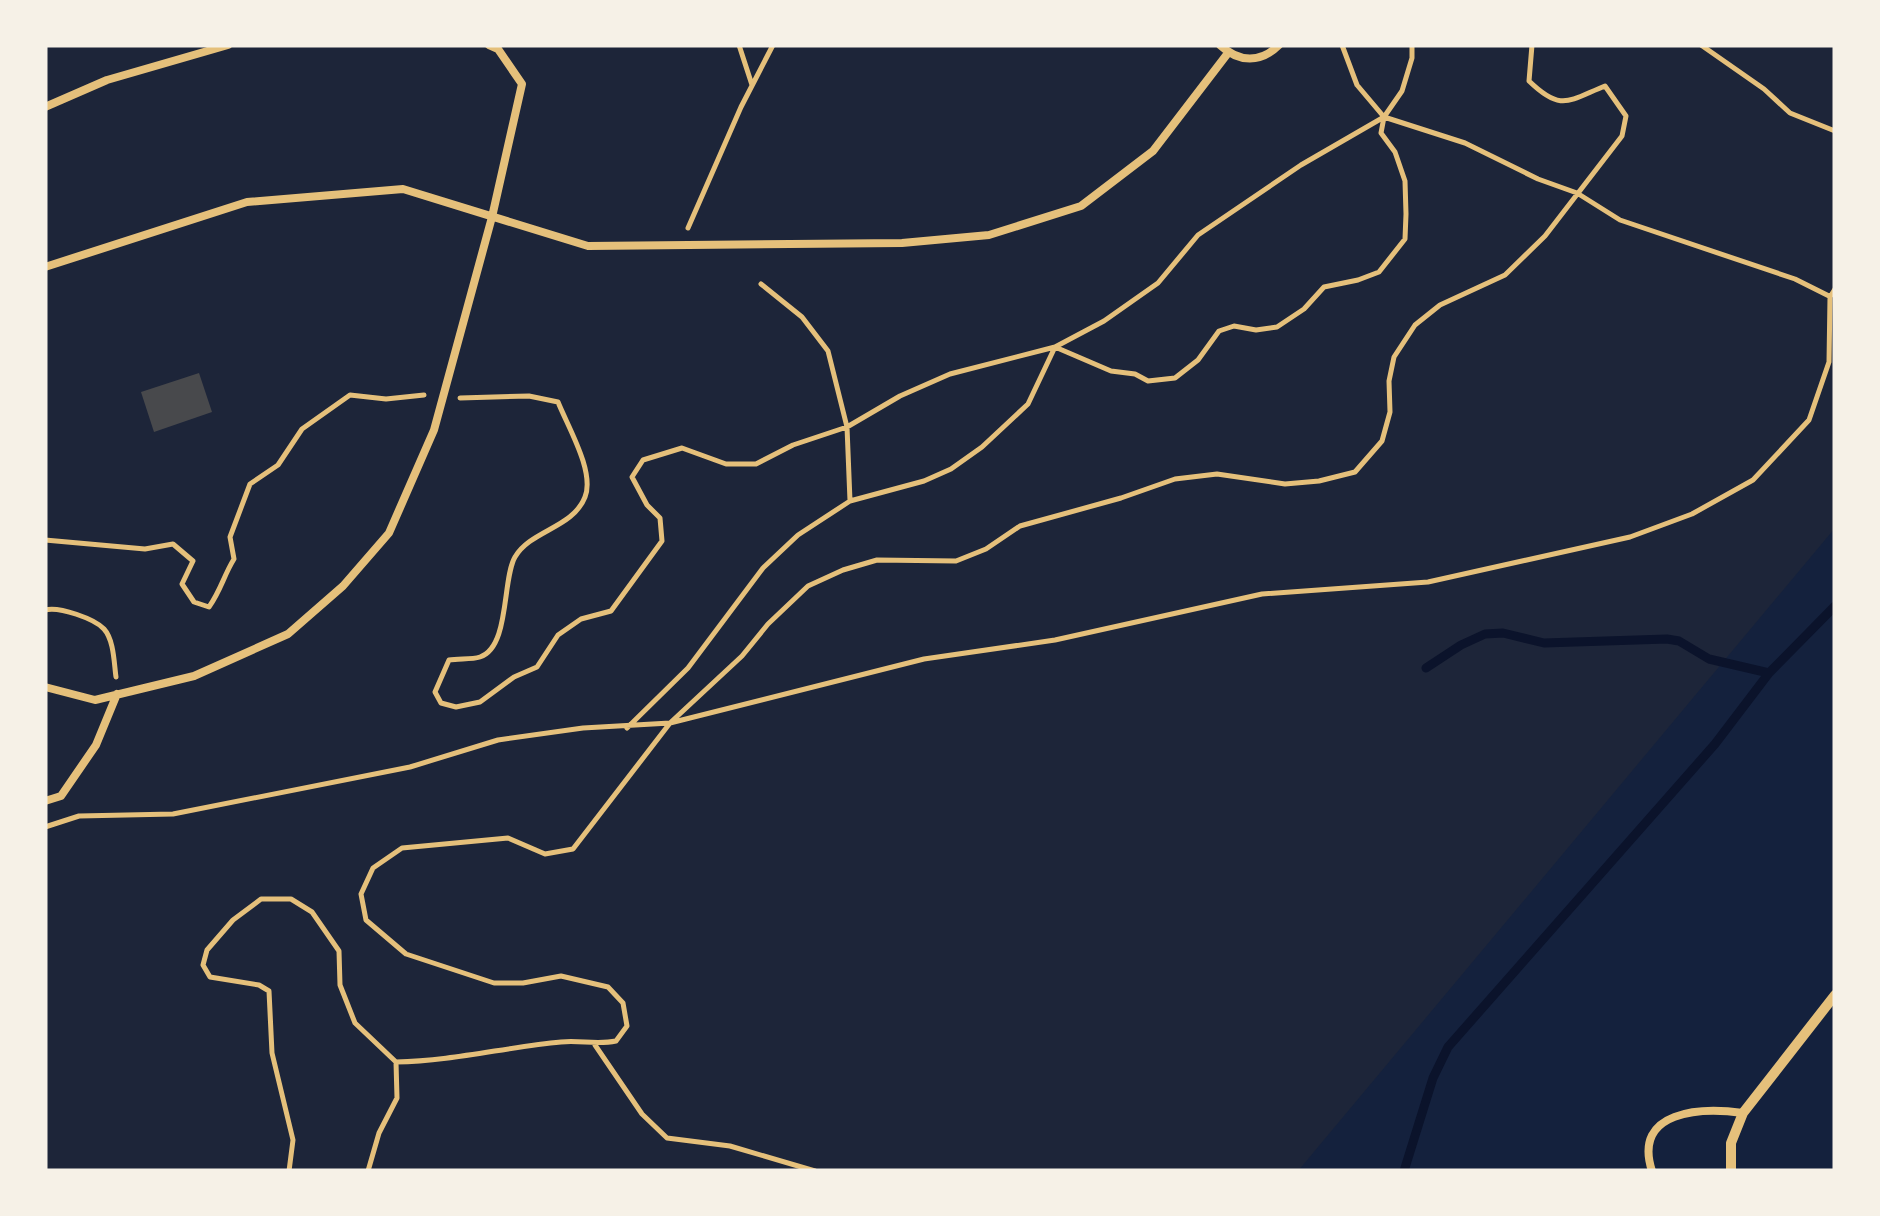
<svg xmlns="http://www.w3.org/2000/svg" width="1880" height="1216" font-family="'Golos Text',sans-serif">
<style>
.green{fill:#1d2539}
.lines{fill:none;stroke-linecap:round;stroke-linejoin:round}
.stream{stroke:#0b132b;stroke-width:9}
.building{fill:#48494c}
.path{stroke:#e5c07b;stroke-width:5}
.service{stroke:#e5c07b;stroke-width:8}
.minor{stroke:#e5c07b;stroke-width:10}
</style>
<rect width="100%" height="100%" fill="#14213d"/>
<path class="green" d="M 45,45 L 1835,45 L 1835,528 L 1298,1171 L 45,1171 Z"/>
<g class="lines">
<path class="stream" d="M 1426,668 L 1461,645 L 1485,634 L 1503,633 L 1544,643 L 1667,639 L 1679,641 L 1709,659 L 1769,673
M 1404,1171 L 1433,1078 L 1448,1047 L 1715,744 L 1769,673 L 1835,606"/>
</g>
<path class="building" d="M 199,373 L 212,412 L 154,432 L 141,392 Z"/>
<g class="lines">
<path class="path" d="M 739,45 L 752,85
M 1701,45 L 1764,89 L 1790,113 L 1835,131
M 1384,117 L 1465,143 L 1538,179 L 1577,193 L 1620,220 L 1795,279 L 1829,296
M 688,228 L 741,107 L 773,45
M 761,284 L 802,317 L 828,351 L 847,427 L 850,501
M 1055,347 L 1111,371 L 1135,374 L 1148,381 L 1175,378 L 1198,360 L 1219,331 L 1234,326 L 1256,330 L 1277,327 L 1304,309 L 1324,287 L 1358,280 L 1379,272 L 1405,239 L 1406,214 L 1405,181 L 1395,152 L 1381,133 L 1384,117 L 1357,85 L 1342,45
M 460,398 L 529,396 L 558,402 C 568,427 595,472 585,497 C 573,528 531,530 515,557 C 502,579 510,647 480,657 C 471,660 458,658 449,660 L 435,692 L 441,703 L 456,707 L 480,702 L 514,677 L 537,667 L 558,635 L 581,619 L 611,611 L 662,541 L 660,518 L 647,505 L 632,477 L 643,460 L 682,448 L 726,464 L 756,464 L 793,445 L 847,427 L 900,396 L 950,374 L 1055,347 L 1104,321 L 1158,283 L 1198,235 L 1301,165 L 1384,117 L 1402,91 L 1412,58 L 1412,45
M 45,540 L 145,549 L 173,544 L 193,561 L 182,584 L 194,602 L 209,607 C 221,590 224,575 234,559 L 230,537 L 250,484 L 278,465 L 302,429 L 350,395 L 386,399 L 424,395
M 45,610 C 59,606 95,619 104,629 C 114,640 114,663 116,677
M 627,728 L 688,668 L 763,568 L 798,535 L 850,501 L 924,481 L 951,469 L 982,447 L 1028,404 L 1055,347
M 45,827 L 79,816 L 173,814 L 410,767 L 498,740 L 583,728 L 670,723 L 924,659 L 1055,640 L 1262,594 L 1428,582 L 1630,537 L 1692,514 L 1753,480 L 1809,420 L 1829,362 L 1830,297 L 1835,289
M 595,1045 L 642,1114 L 667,1138 L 730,1146 L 815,1171
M 289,1171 L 293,1140 L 272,1053 L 269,991 L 259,985 L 210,977 L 203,965 L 207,950 L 233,920 L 261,899 L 291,899 L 312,912 L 339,951 L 340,985 L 355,1023 L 396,1062 C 453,1061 506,1047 561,1042 C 580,1040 597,1045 616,1041 L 627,1026 L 623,1003 L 608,987 L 561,976 L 523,983 L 494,983 L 406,954 L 366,920 L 361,894 L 373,868 L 402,848 L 508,838 L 545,854 L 573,849 L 670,723 L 742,656 L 768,624 L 808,586 L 843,570 L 877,560 L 956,561 L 986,549 L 1020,526 L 1121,498 L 1175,479 L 1217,474 L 1285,484 L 1319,481 L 1355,472 L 1382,441 L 1390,412 L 1389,381 L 1394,357 L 1415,325 L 1440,305 L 1505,275 L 1545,236 L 1622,136 L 1626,116 L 1605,86 C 1568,101 1561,112 1529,81 L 1532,45
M 368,1171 L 379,1133 L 397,1098 L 396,1062"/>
<path class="service" d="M 1220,45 C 1239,63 1261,63 1279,45
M 45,107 L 107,80 L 228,45
M 45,267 L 247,202 L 403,189 L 588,246 L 902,243 L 989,235 L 1081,206 L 1153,151 L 1228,53
M 45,687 L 95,700 L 194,676 L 288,634 L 343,586 L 389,533 L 434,430 L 492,217 L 522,84 L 498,49 L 489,45
M 45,801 L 61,796 L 96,745 L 117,694
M 1652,1171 C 1632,1110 1702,1107 1743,1113"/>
<path class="minor" d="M 1731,1171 L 1731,1143 L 1743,1113 L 1835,995"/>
</g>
<rect width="1880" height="1216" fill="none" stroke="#f6f1e7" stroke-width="95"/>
</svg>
